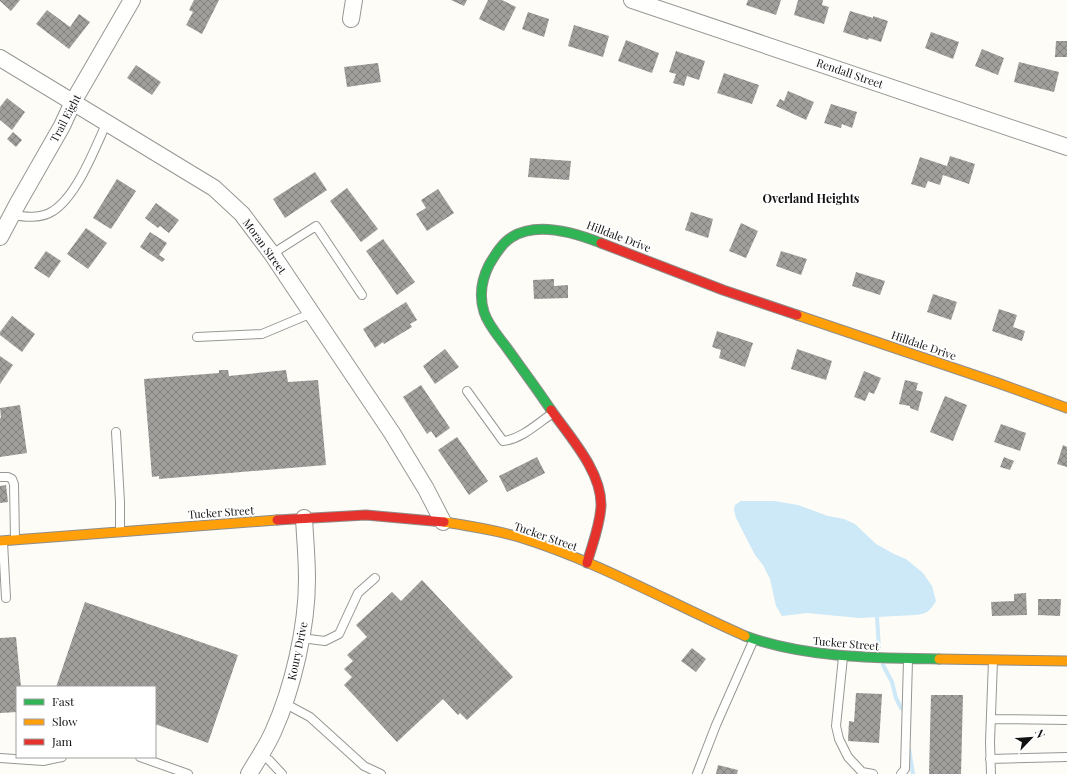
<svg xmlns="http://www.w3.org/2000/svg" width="1067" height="774" viewBox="0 0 1067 774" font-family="'Playfair Display',serif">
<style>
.water{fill:#cde8f7}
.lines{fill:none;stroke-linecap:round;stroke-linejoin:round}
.stream{stroke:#cde8f7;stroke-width:4}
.building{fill:url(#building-cross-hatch)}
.lane-casing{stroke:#979795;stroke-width:10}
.street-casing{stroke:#979795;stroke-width:18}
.fast-casing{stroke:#8e8d8b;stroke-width:11}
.slow-casing{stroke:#8e8d8b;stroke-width:11}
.jam-casing{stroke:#8e8d8b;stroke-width:11}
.lane{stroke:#fffffe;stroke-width:8}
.street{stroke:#fffffe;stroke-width:16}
.fast{stroke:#30b455;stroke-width:9}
.slow{stroke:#ff9f0a;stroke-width:9}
.jam{stroke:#e5322d;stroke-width:9}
.labels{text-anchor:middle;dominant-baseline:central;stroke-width:4;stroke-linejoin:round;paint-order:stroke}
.street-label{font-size:11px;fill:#111;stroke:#fff}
.neighbourhood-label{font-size:12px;font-weight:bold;fill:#111;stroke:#fff}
</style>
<defs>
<pattern id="building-cross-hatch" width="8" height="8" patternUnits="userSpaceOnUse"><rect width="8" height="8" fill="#a19f9c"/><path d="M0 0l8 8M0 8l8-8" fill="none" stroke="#82807e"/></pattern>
</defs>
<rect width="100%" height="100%" fill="#fdfcf7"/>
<path class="water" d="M741 501H775L798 505 828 516 844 519 855 524 876 544 894 554 906 559 923 573 932 586 936 601C930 611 927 614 915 615L859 618 807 613 782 616 776 606 770 579 763 565 755 555 736 518 734 510 735 505Z"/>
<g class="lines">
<path class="stream" d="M875 612 877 616 879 649
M883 665 892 682 896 698 901 708
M909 749 913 774"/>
</g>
<path class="building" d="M0 0H20L11 11 0 1Z
M194 0H219L202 34 186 25 193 12 189 10Z
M451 0H467L464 6Z
M488 0H502L516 7 504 31 479 19Z
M748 0H781L776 15 746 5Z
M798 0H823L822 5 829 7 824 24 794 15Z
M47 10 70 27 79 14 90 22 69 49 36 24Z
M850 11 873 18V16L888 21 881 42 869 38 868 40 843 32Z
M528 12 549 19 544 37 522 29Z
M574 25 609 36 603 57 568 46Z
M931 32 959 42 953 59 925 48Z
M626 40 659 53 652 73 618 61Z
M1056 41H1067V57H1055Z
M982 49 1004 58 998 75 975 66Z
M676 51 705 61 699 80 687 76 684 86 673 83 676 74 669 72Z
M1019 62 1059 72 1054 92 1014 82Z
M378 63 381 82 347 87 344 67Z
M136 65 161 82 152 95 127 78Z
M724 73 759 85 752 104 717 93Z
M788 91 814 102 806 120 776 106 780 99 784 101Z
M7 98 25 112 12 130 0 120V107Z
M831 104 857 112 852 128 842 124 841 128 824 123Z
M13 132 22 140 16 147 7 139Z
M950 156 975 164 969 184 943 175 940 185 928 181 925 188 911 184 920 157 947 166Z
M530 158 571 161 569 180 528 177Z
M315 172 327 190 285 218 273 199Z
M117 179 136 191 111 229 93 218Z
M347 188 378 229 361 242 330 201Z
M438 189 454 213 427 231 416 214 426 208 421 200Z
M156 203 179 220 169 233 160 226 158 228 145 218Z
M691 212 713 219 708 238 685 230Z
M741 223 758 231 746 258 729 251Z
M86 228 107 243 88 269 67 254Z
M150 232 167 243 159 255 165 259 162 262 140 247Z
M383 239 415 282 397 295 366 251Z
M46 251 61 261 49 278 34 268Z
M781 251 807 259 801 275 776 266Z
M856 272 885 281 880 295 852 286Z
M554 279V286L568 285V298L534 299 533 280Z
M933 294 957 302 951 320 927 312Z
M406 302 417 320 410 324 412 327 384 344 383 342 375 348 363 329Z
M999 309 1017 315 1013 327 1025 331 1022 341 992 331Z
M12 316 35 334 22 352 0 335V332Z
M717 331 753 343 745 367 719 358 721 350 712 347Z
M445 349 459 367 435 384 423 366Z
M797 349 832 361 826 380 791 369Z
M0 356 13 365 0 384Z
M219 370H228L229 376 286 370 288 382 318 380 326 465 159 479V476L152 477 144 379 219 373Z
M864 371 881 378 874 394 869 392 865 401 854 397Z
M905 380 918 383 916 390 923 392 918 411 910 408V406L899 404Z
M421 385 450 428 436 438 431 431 427 434 403 397Z
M945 396 967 405 953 441 930 432Z
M20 405 27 453 0 457V418H1L0 408Z
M1001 424 1026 433 1020 451 994 442Z
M457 437 488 481 469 495 438 450Z
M1063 445 1067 447V467L1057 464Z
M537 457 545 473 507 492 499 476Z
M1004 457 1014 461 1010 470 1000 467Z
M6 485 8 502 0 503V486Z
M422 580 513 677 467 720 460 713 458 715 443 699 397 742 344 685 352 677 344 669 353 661 347 655 367 637 356 625 392 592 401 601Z
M1026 593 1027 615 992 616 991 602 1014 601V594Z
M1038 599H1061L1060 616 1038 615Z
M85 602 238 655 208 743 155 724V687H56Z
M16 637 21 687H17V712L0 713V638Z
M692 648 706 659 696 672 681 661Z
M856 693 882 694 879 743 848 741 849 721 854 722Z
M931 695H963L961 774H929Z
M718 765 738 770 737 774H716Z"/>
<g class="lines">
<defs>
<path id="lane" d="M12 215C25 217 41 219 53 211 77 196 95 148 107 122
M272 254 316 226 362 295
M197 337 262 334 312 313
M467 391 503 441C522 439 538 423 553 413
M116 432 120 502V531
M0 477H8L12 479 14 484 15 539
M3 542 6 598
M301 638 325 641 339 634 358 593 375 578
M843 657 836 726 839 739 848 757 862 772 873 774
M284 703 310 717 364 766 381 774
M991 719 1067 720
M260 755 269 760 282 774
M140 757 188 774
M0 758 43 761 62 757
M990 759 1067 757
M697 774 716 725 754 639
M901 774 905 769 908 660
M991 774 990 742 993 660"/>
<path id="street" d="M632 0 1067 147
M351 19 354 0
M0 58 214 188 242 214 272 254 392 433 426 489 443 522
M0 237 18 203 62 126 73 102 132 0
M249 774C257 760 267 746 273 732 293 688 307 627 307 579 307 558 305 538 304 518"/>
<path id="fast" d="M551 410C537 389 522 369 507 348 499 337 488 325 484 312 479 296 482 279 489 265 495 255 502 243 512 237 537 221 576 233 601 243
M745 636C807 658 874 658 939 659"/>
<path id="slow" d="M797 315 998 383 1067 408
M444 522C469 526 495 530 519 537 597 561 670 603 745 636
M0 541 277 520
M939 659 1067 661"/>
<path id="jam" d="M601 243 723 290 797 315
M551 410C570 437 602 472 601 506 600 526 592 545 587 563
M277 520 366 515 444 522"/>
</defs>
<use href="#lane" class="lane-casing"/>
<use href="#street" class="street-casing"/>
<use href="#fast" class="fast-casing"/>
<use href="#slow" class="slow-casing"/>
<use href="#jam" class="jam-casing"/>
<use href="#lane" class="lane"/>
<use href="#street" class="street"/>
<use href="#fast" class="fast"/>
<use href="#slow" class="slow"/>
<use href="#jam" class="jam"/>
</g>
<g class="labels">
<g class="street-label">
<text transform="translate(850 73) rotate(19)">Rendall Street</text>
<text transform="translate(65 118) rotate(-62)">Trail Eight</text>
<text transform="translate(619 236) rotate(21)">Hilldale Drive</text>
<text transform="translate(265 246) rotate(54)">Moran Street</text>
<text transform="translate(924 345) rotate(19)">Hilldale Drive</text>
<text transform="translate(221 512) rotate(-4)">Tucker Street</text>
<text transform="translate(546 536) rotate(19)">Tucker Street</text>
<text transform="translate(846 643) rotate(5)">Tucker Street</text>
<text transform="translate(297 651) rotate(-78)">Koury Drive</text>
</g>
<g class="neighbourhood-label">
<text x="811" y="198">Overland Heights</text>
</g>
</g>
<rect x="16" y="686" width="140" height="72" fill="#ffffff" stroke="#a0a0a0"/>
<rect x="24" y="699" width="20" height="6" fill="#30b455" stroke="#a0a0a0"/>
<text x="52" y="706" font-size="12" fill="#111111">Fast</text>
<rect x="24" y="719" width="20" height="6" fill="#ff9f0a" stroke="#a0a0a0"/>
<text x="52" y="726" font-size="12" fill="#111111">Slow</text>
<rect x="24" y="739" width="20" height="6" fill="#e5322d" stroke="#a0a0a0"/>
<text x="52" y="746" font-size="12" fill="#111111">Jam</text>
<g transform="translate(1031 738) rotate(65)" stroke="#ffffff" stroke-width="3" paint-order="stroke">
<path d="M0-3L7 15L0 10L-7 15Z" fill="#111111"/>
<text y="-6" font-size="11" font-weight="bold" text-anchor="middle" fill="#111111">N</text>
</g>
</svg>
